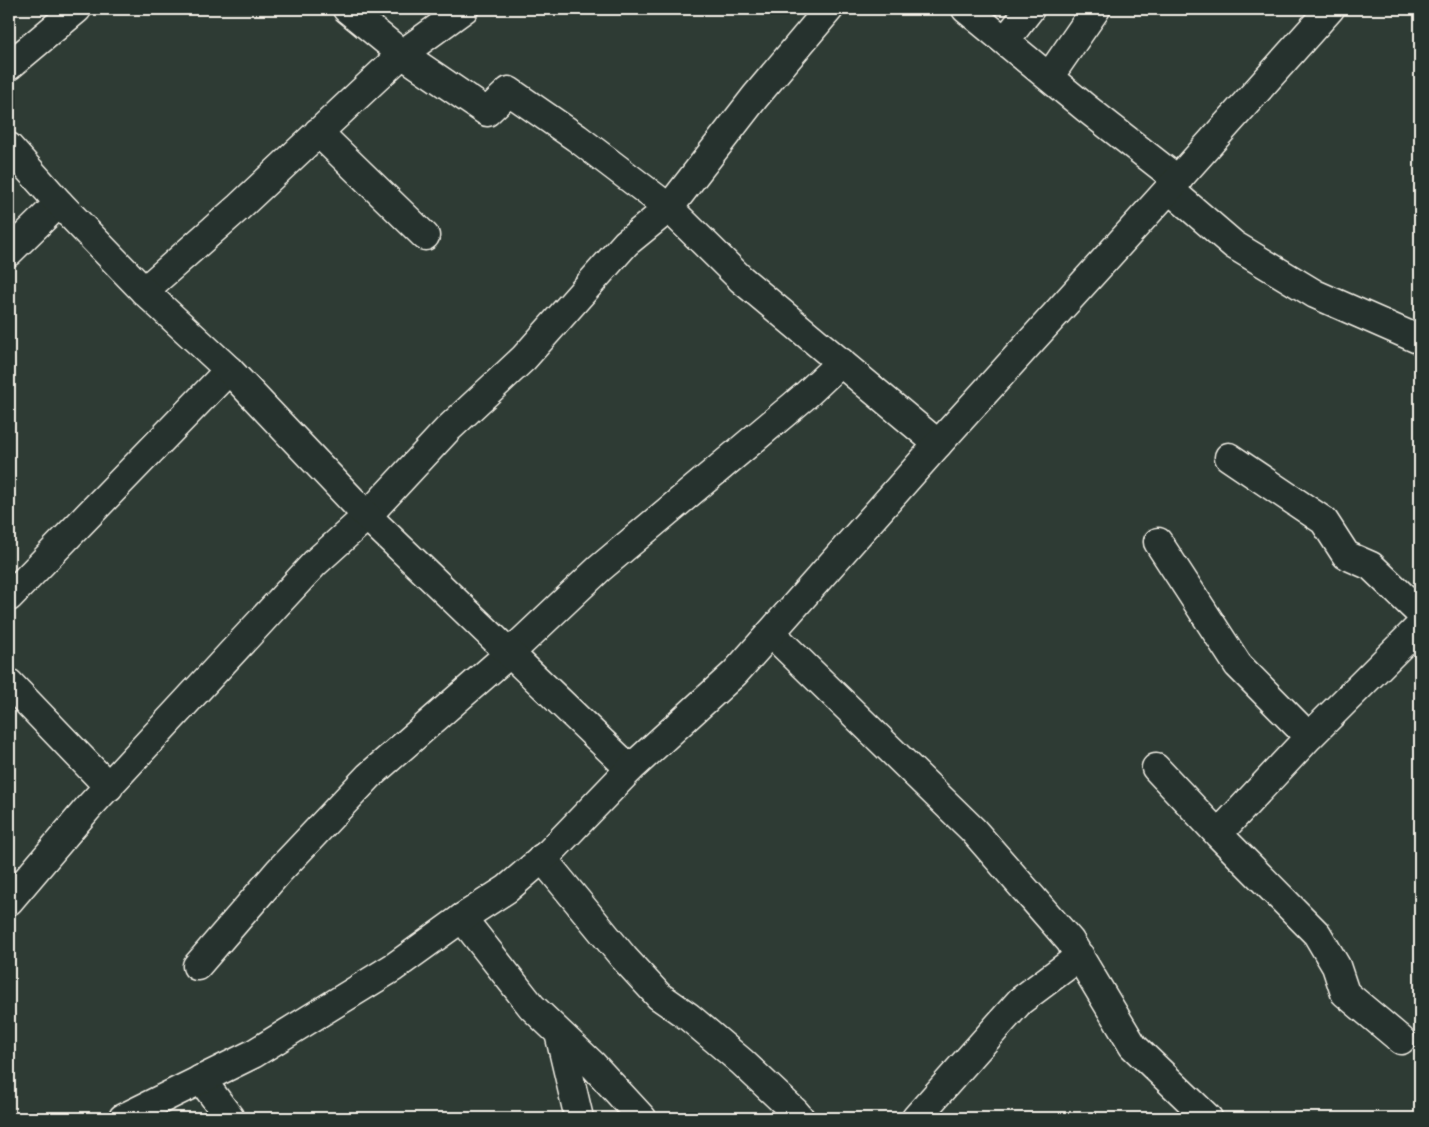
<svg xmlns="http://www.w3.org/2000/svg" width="1429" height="1127" viewBox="0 0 1429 1127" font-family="Caveat,sans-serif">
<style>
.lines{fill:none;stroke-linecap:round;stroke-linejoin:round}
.street-casing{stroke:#f4f1e8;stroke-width:31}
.secondary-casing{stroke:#f4f1e8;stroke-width:31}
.primary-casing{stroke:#f4f1e8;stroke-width:31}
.street{stroke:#26332d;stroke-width:28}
.secondary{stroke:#26332d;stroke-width:28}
.primary{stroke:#26332d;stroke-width:28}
</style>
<rect width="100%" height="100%" fill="#2e3b34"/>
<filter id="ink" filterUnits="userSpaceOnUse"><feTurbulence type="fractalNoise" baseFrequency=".02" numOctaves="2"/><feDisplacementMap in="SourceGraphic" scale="10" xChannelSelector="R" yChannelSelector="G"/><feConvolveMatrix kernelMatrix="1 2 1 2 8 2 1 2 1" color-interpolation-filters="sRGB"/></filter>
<g filter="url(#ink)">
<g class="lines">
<defs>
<path id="street" d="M347 9 402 54 487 112 509 91 577 138 669 208 741 279 938 444
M966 9 1086 108 1178 180
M1005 41 1030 9
M9 66 77 9
M1049 77 1096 9
M318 132 425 236
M9 252 59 203
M144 291 239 207 402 54 464 9
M1229 457 1324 521 1346 555 1371 566 1420 613
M1158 542 1238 665 1309 737
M9 597 229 370
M771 633 973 830 1070 941 1133 1046 1208 1118
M9 683 109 787
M1156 768 1218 834 1317 934 1336 966 1345 993 1401 1040
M1218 834 1309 737 1420 626
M542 858 624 958 659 996 689 1017 742 1062 795 1112 800 1118
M9 901 88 808 315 563 367 516 447 430 524 358 626 243 669 208 755 97 829 9
M462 918 532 1007 593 1065 642 1118
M197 966 279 871 369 776 510 653 599 569 805 396 841 362
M559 1033 579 1118
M201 1079 230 1118
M916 1118 1020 1001 1080 956"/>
<path id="secondary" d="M9 147 59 203 144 291 229 370 367 516 630 769
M1169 189 1234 245 1315 294 1420 340"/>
<path id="primary" d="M123 1118 253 1054 394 967 462 918 507 889 550 852 630 769 735 673 938 444 1169 189 1330 9"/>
</defs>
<use href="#street" class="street-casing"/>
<use href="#secondary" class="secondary-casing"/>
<use href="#primary" class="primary-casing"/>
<use href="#street" class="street"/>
<use href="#secondary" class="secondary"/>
<use href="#primary" class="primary"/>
</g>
</g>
<rect width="1429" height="1127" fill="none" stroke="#26332d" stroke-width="30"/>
<rect x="15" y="15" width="1399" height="1097" fill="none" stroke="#f4f1e8" stroke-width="2" filter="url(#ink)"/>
</svg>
